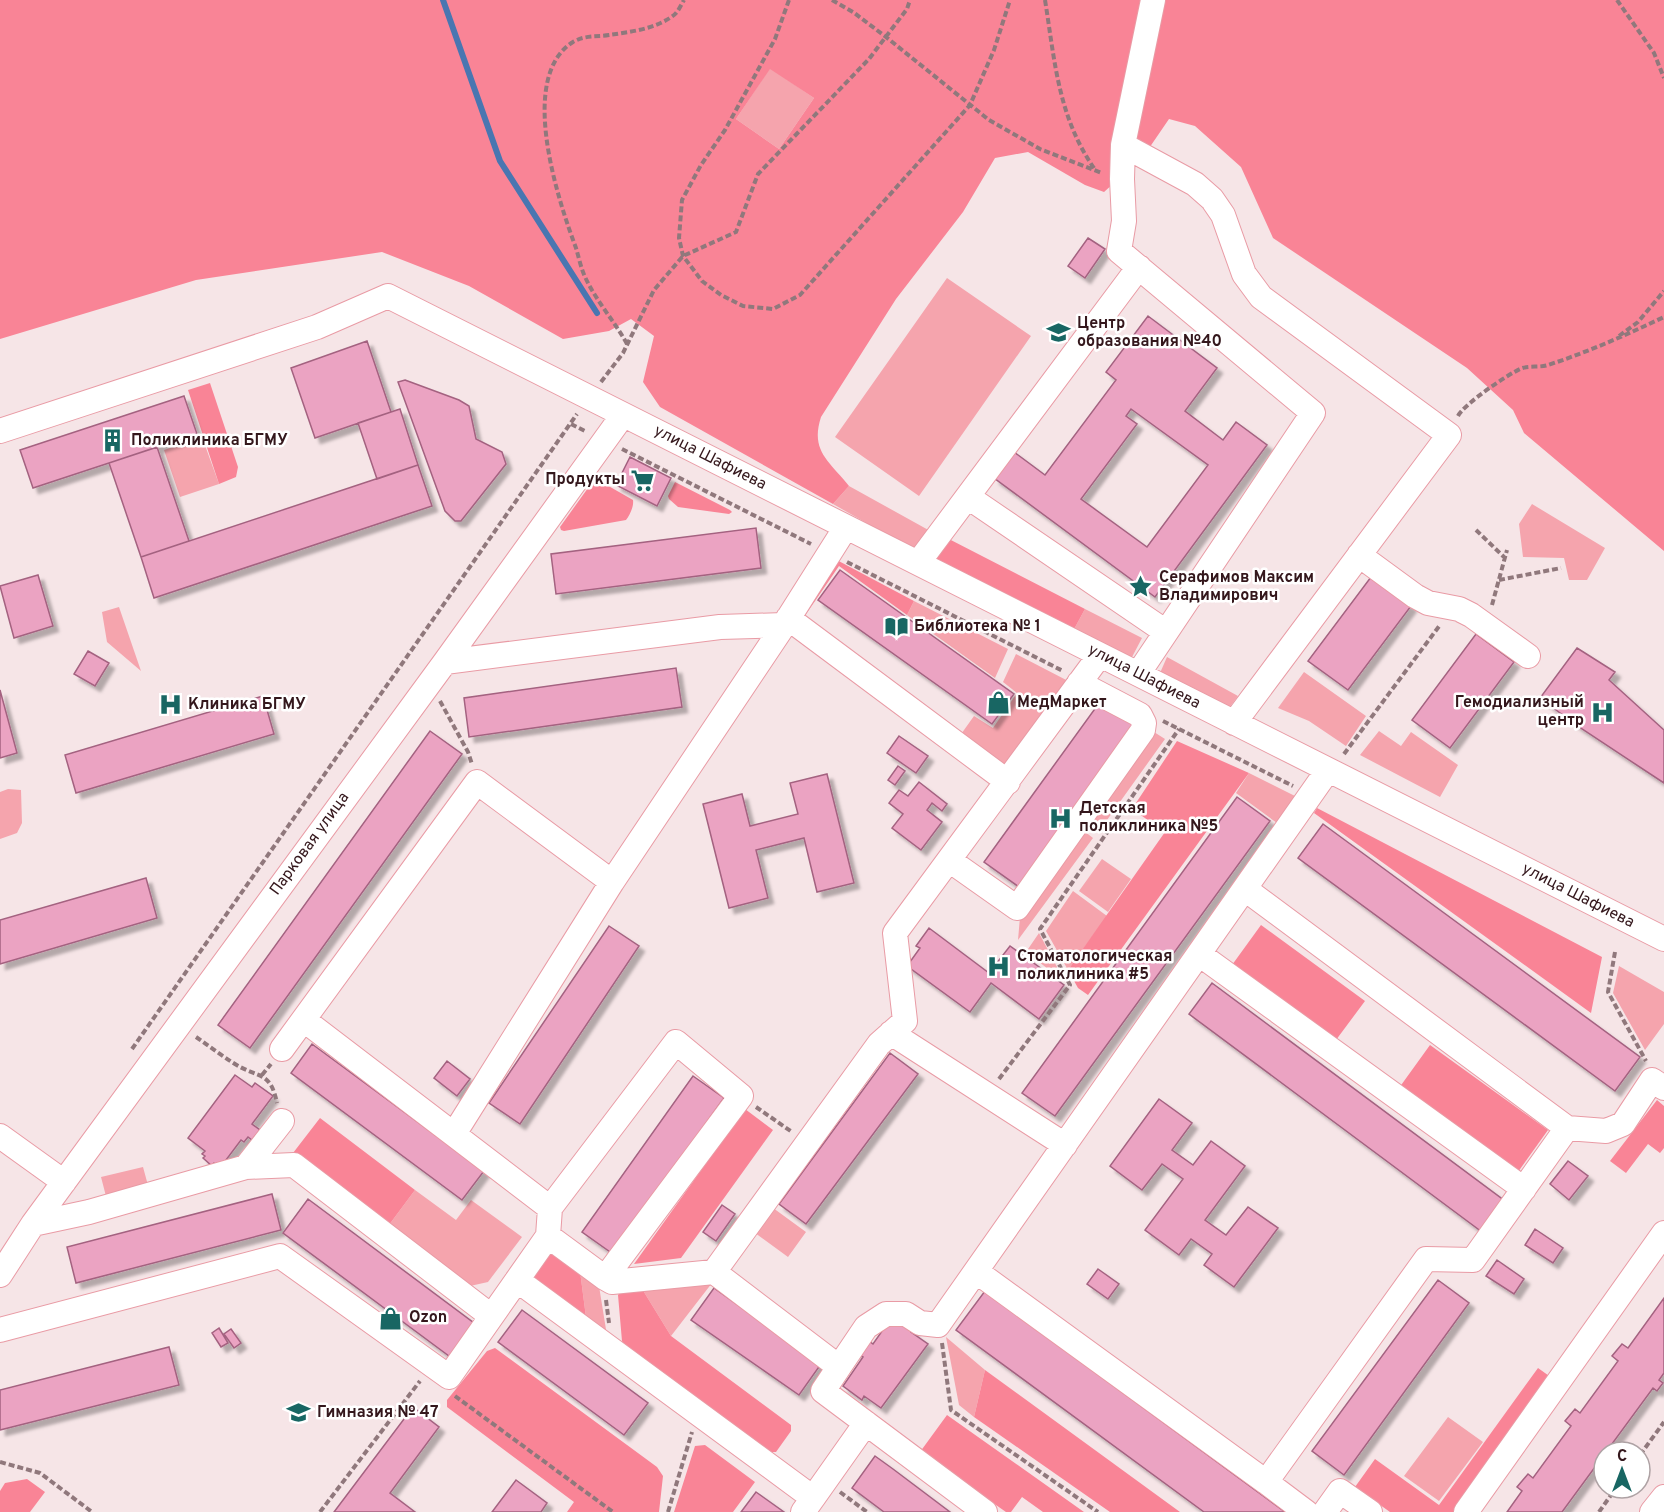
<svg xmlns="http://www.w3.org/2000/svg" width="1664" height="1512" viewBox="0 0 1664 1512" font-family="Overpass,sans-serif">
<style>
.green{fill:#f5a4ad}
.forest{fill:#f98496;fill-rule:evenodd}
.lines{fill:none;stroke-linecap:round;stroke-linejoin:round}
.stream{stroke:#4976b1;stroke-width:6}
.building{fill:#eba3c2;stroke:#a46280;stroke-width:1.5;fill-rule:evenodd;filter:url(#shadow)}
.minor-casing{stroke:#e99ba5;stroke-width:26}
.path{stroke:#90787c;stroke-width:4;stroke-dasharray:6 3;stroke-linecap:butt}
.minor{stroke:#fff;stroke-width:24}
.labels{text-anchor:middle;dominant-baseline:central;stroke-width:5;stroke-linejoin:round;paint-order:stroke}
.poi-label{font-size:16px;font-weight:bold;fill:#34171c;stroke:#fff;text-anchor:start}
.street-label{font-size:16px;fill:#34171c;stroke:#fff}
</style>
<defs>
<filter id="shadow"><feDropShadow dx="5.5" dy="5.5" stdDeviation="1.5" flood-color="#0004"/></filter>
</defs>
<rect width="100%" height="100%" fill="#f6e5e7"/>
<path class="green" d="M770 68 814 98 779 149 736 119Z
M947 278 1031 336 919 496 835 437Z
M202 437 219 484 180 497 164 450Z
M849 486 932 532 914 550 833 504Z
M1532 504 1605 548 1587 580H1569L1564 558 1523 557 1519 524Z
M914 601 1008 649 995 678 907 615Z
M119 607 141 671 107 642 102 612Z
M1085 609 1142 638 1131 659 1072 633Z
M1016 654 1072 683 1008 773 959 737 974 716 993 728 1017 693 1003 682Z
M1167 657 1238 696 1229 708 1160 673Z
M1304 672 1366 716 1346 746 1309 721 1278 708Z
M1379 731 1401 746 1411 732 1458 765 1440 797 1360 755Z
M1154 732 1165 739 1102 827 1092 820Z
M1249 773 1295 796 1277 823 1236 793Z
M8 789 21 790 22 823 17 833 0 839V792Z
M1084 831 1093 838 1018 940 1020 917Z
M1102 859 1131 879 1108 912 1079 891Z
M1073 891 1107 916 1068 970 1046 931Z
M1039 933 1065 982 1026 952Z
M1619 966 1664 992V1024L1645 1050 1613 993Z
M143 1167 149 1189 107 1200 101 1177Z
M415 1190 456 1220 471 1200 522 1237 488 1282 470 1286 389 1225Z
M769 1205 806 1232 788 1257 751 1230Z
M580 1271 599 1286 608 1342 587 1325Z
M712 1283 671 1336 644 1292 638 1289Z
M946 1337 985 1370 974 1417 959 1405Z
M1448 1417 1483 1442 1439 1501 1404 1476Z"/>
<path class="forest" d="M0 0H1664V551L1524 433 1513 410 1467 368 1273 238 1241 167 1195 126 1169 119 1143 157 1104 192 1085 185 1028 152 995 158 963 212 896 299 821 417C810 451 829 461 849 486L833 504 660 407 643 382 654 336 631 319 609 331 563 339 469 286 382 252 196 280 0 339ZM770 69 814 98 779 149 736 119Z
M210 383 238 467 236 477 219 484 188 390Z
M598 480 633 500C634 506 630 515 626 520L564 531 561 530 560 527 593 481Z
M675 482 730 510 732 512 729 514 678 507 669 499 668 496Z
M945 537 1085 609 1072 633 930 560Z
M833 558 914 601 907 615 839 566 802 620Z
M1177 741 1249 773 1088 995 1078 988 1068 970 1165 832 1132 809Z
M1317 808 1602 957 1591 1013 1314 813Z
M1261 925 1365 1001 1336 1040 1232 965Z
M1430 1045 1548 1130 1518 1172 1399 1088Z
M1657 1100 1664 1106V1148L1660 1153 1648 1144 1626 1173 1610 1161Z
M745 1109 773 1130 681 1258 634 1264Z
M320 1118 415 1190 389 1225 293 1153Z
M548 1248 580 1271 587 1325 527 1280Z
M638 1289 644 1292 671 1336 791 1425V1431L776 1452H769L625 1349 622 1341 618 1295 622 1290Z
M495 1348 657 1467 663 1476 659 1512H567L574 1502 447 1407V1400L487 1351Z
M1538 1368 1552 1378 1455 1512H1390L1355 1487 1375 1459 1439 1505Z
M985 1370 1180 1512H1110L974 1417Z
M947 1415 1084 1512H1043L1022 1497 1011 1512H1006L920 1452Z
M705 1445 755 1482 733 1512H674L695 1446Z
M27 1479 45 1492 30 1512H0V1491L5 1483Z"/>
<g class="lines">
<path class="stream" d="M443 0 500 161 597 313"/>
</g>
<path class="building" d="M1088 238 1105 249 1085 278 1068 266Z
M1148 316 1217 368 1185 411 1223 440 1236 422 1267 445 1155 597 994 478 1014 452 1045 475 1116 380 1106 372ZM1131 409 1208 465 1147 547 1081 499 1137 424 1126 416Z
M367 341 391 412 315 438 291 368Z
M405 380 459 400 469 406 476 439 502 452 506 464 461 521H455L445 511 398 382Z
M184 396 197 434 33 488 20 450Z
M400 409 418 465 377 479 358 423Z
M157 447 189 541 141 557 109 463Z
M630 457 671 478 657 506 616 485Z
M418 465 432 506 154 598 141 557Z
M756 528 761 568 556 594 551 554Z
M840 570 1014 694 992 724 818 600Z
M38 575 53 626 14 638 0 586Z
M1371 577 1411 606 1348 690 1308 661Z
M1476 634 1514 662 1450 748 1412 720Z
M1577 648 1615 672 1609 680 1664 730V783L1579 727 1540 698Z
M88 651 109 663 95 686 74 674Z
M676 668 682 707 469 737 464 698Z
M0 690 17 753 0 758Z
M263 696 274 734 76 793 65 755Z
M1102 699 1137 724 1019 887 984 862Z
M430 731 462 754 250 1048 218 1025Z
M899 736 928 756 916 773 887 753Z
M898 766 905 771 895 785 888 780Z
M827 774 854 883 817 892 804 838 756 850 768 898 729 908 703 804 742 794 750 826 798 814 790 783Z
M919 782 947 804 942 811 932 803 927 810 942 822 921 850 892 828 903 814 889 803 899 790 908 796Z
M1237 797 1270 821 1055 1116 1022 1093Z
M1323 824 1640 1057 1615 1091 1298 858Z
M146 878 157 918 0 964V920Z
M609 926 639 946 520 1124 489 1103Z
M929 928 989 973 1010 946 1064 985 1039 1019 991 983 970 1012 907 966 920 948 916 946Z
M1212 983 1505 1201 1482 1232 1189 1014Z
M312 1044 484 1171 462 1200 291 1073Z
M890 1053 918 1074 806 1224 779 1204Z
M447 1061 470 1079 457 1096 434 1078Z
M235 1075 252 1087 255 1083 273 1096 252 1124 260 1130 252 1140 248 1137 244 1142 241 1140 220 1168 214 1163 212 1166 203 1158 205 1156 202 1154 205 1151 188 1138Z
M693 1076 724 1098 613 1254 582 1232Z
M1159 1099 1192 1123 1172 1150 1193 1165 1211 1141 1245 1166 1205 1220 1226 1235 1248 1207 1278 1228 1234 1287 1204 1265 1212 1254 1191 1239 1179 1255 1145 1230 1183 1179 1162 1164 1142 1190 1110 1166Z
M1568 1161 1588 1176 1569 1200 1550 1184Z
M272 1194 281 1230 76 1283 67 1247Z
M308 1199 478 1326 453 1359 283 1233Z
M722 1205 735 1214 716 1241 703 1232Z
M1535 1229 1563 1248 1553 1263 1525 1245Z
M1497 1260 1524 1279 1514 1294 1486 1276Z
M1098 1269 1119 1284 1108 1299 1087 1284Z
M1438 1280 1469 1303 1344 1475 1312 1451Z
M714 1288 821 1364 799 1395 691 1320Z
M985 1291 1285 1512H1204L956 1330Z
M1664 1298V1373L1659 1380 1663 1383 1657 1391 1653 1388 1562 1512H1507L1522 1491 1517 1487 1528 1474 1533 1478 1571 1426 1565 1421 1575 1409 1580 1413 1618 1361 1612 1356 1622 1344 1628 1348Z
M522 1310 648 1403 624 1435 498 1342Z
M894 1314 914 1328 911 1332 928 1344 881 1408 864 1396 862 1400 843 1386 863 1357 852 1350 862 1336 873 1344Z
M219 1328 228 1343 221 1347 212 1333Z
M231 1329 241 1343 234 1348 224 1334Z
M169 1347 179 1385 0 1430V1390Z
M413 1407 439 1427 390 1493 415 1512H334Z
M875 1456 893 1469 950 1512H884L852 1488Z
M516 1480 547 1503 541 1512H492Z
M756 1492 784 1512H741Z"/>
<g class="lines">
<defs>
<path id="minor" d="M1123 145 1195 184 1212 199 1223 215 1244 274 1261 297 1449 435 1234 723
M0 431 317 327 388 296 1664 939
M968 497 1166 632
M1359 555 1415 596 1428 603 1459 609 1471 615 1528 656
M918 563 1139 267
M788 618 1008 782
M445 662 720 627 784 625
M1138 674 1313 413 1119 251 1124 221 1122 179 1123 145 1153 0
M949 860 1017 908 1143 730 1144 723 1140 715 1079 683
M1245 889 1567 1128 1606 1131 1623 1124 1652 1080 1664 1088
M1199 954 1524 1189
M304 1020 550 1208 548 1236 605 1278 612 1282 714 1272 839 1367 866 1327 886 1314H906L920 1323 938 1325 1328 770
M891 1033 1065 1145
M282 1049 477 782 612 882
M454 1134 612 882 784 625 846 527
M0 1136 64 1182
M246 1167 294 1165 491 1316
M550 1208 676 1042 741 1096 605 1278
M33 1224 89 1212 246 1167 282 1121
M714 1272 879 1044 905 1021 895 933 1100 655
M977 1272 1266 1482 1426 1259 1473 1260 1567 1128
M0 1275 33 1224 445 662 623 415
M517 1280 813 1498 803 1512
M0 1330 280 1256 449 1377 548 1236
M839 1367 823 1391 985 1512
M1266 1482 1306 1512
M813 1498 866 1423
M1325 1512 1340 1491 1370 1512
M1466 1512 1664 1233
M1652 1512 1664 1497"/>
</defs>
<use href="#minor" class="minor-casing"/>
<path class="path" d="M789 0 775 39 725 130 701 165 682 200 679 238 683 256 702 281 721 295 743 306 773 309 800 295 970 105 994 50 1010 0
M832 0 853 12 886 37 989 120 1040 149 1102 173
M1045 0C1055 62 1058 118 1096 171
M1617 0 1654 53 1664 78
M1619 336 1638 322 1664 291
M627 344C615 322 597 302 586 279 581 269 579 258 576 248 558 200 517 77 573 42 585 35 596 37 609 35 630 32 656 29 674 15 678 12 681 5 684 0
M601 382 623 353 654 290 683 256 736 232 758 174 869 59 907 9 910 0
M1458 416C1464 404 1507 375 1520 369 1528 365 1539 368 1548 365 1588 352 1626 335 1664 317
M571 424 585 431
M622 449 811 544
M1476 530 1505 558
M847 562 1063 671
M1499 580 1561 568
M1492 605 1507 550
M440 701 468 752 472 764
M1163 721 1293 786
M1344 754 1440 625
M1615 952 1608 992 1646 1061
M196 1037C209 1046 222 1056 235 1064 259 1079 270 1070 277 1103
M132 1049 577 414
M262 1075 271 1064
M999 1079 1070 985 1040 929 1179 729
M756 1107 792 1132
M606 1300 609 1323
M942 1343 951 1410 1098 1512
M455 1396 613 1512
M1640 1455 1664 1422
M0 1462 40 1473 92 1512
M840 1492 867 1512
M320 1512 420 1381
M668 1512 692 1432
M1599 1512 1616 1488"/>
<use href="#minor" class="minor"/>
</g>
<defs>
<symbol id="school-bare" viewBox="-9 -9 18 18"><path d="M0-5L7-2L0 1L-7-2ZM-4 1L0 2.5L4 1V4Q0 6-4 4Z" fill="#186663" stroke="#fff" stroke-width="2.5" paint-order="stroke"/></symbol>
<symbol id="building-bare" viewBox="-9 -9 18 18"><path d="M-4-6H4V6H1V3H-1V6H-4ZM-2.5-4.3h1.7v1.8h-1.7ZM.8-4.3h1.7v1.8H.8ZM-2.5-1h1.7V.8h-1.7ZM.8-1h1.7V.8H.8Z" fill="#186663" stroke="#fff" stroke-width="2.5" paint-order="stroke"/></symbol>
<symbol id="supermarket-bare" viewBox="-9 -9 18 18"><path d="M-6-5.5h2.5l.6 2H6L4.5 2H-2.5L-4.4-4H-6ZM-1.5 3.2a1.3 1.3 0 1 0 .1 0ZM3 3.2a1.3 1.3 0 1 0 .1 0Z" fill="#186663" stroke="#fff" stroke-width="2.5" paint-order="stroke"/></symbol>
<symbol id="sight-bare" viewBox="-9 -9 18 18"><path d="M0-6L1.8-2.2L6-1.7L2.9 1.2L3.7 5.4L0 3.3L-3.7 5.4L-2.9 1.2L-6-1.7L-1.8-2.2Z" fill="#186663" stroke="#fff" stroke-width="2.5" paint-order="stroke"/></symbol>
<symbol id="library-bare" viewBox="-9 -9 18 18"><path d="M-6-4Q-3-5.5-.7-3.5V5Q-3 3-6 4ZM6-4Q3-5.5 .7-3.5V5Q3 3 6 4Z" fill="#186663" stroke="#fff" stroke-width="2.5" paint-order="stroke"/></symbol>
<symbol id="shop-bare" viewBox="-9 -9 18 18"><path d="M-5-2.5h2.3a2.7 3.5 0 0 1 5.4 0H5L5.5 6h-11ZM-1.5-2.5h3a1.5 2.3 0 0 0-3 0Z" fill="#186663" stroke="#fff" stroke-width="2.5" paint-order="stroke"/></symbol>
<symbol id="hospital-bare" viewBox="-9 -9 18 18"><path d="M-5-5h3v3.5h4V-5h3V5h-3V1.5h-4V5h-3Z" fill="#186663" stroke="#fff" stroke-width="2.5" paint-order="stroke"/></symbol>
</defs>
<g fill-rule="evenodd">
<use href="#school-bare" x="1042" y="316" width="33" height="33"/>
<use href="#building-bare" x="96" y="424" width="33" height="33"/>
<use href="#supermarket-bare" x="626" y="464" width="33" height="33"/>
<use href="#sight-bare" x="1124" y="570" width="33" height="33"/>
<use href="#library-bare" x="880" y="610" width="33" height="33"/>
<use href="#shop-bare" x="982" y="686" width="33" height="33"/>
<use href="#hospital-bare" x="154" y="688" width="33" height="33"/>
<use href="#hospital-bare" x="1586" y="696" width="33" height="33"/>
<use href="#hospital-bare" x="1044" y="802" width="33" height="33"/>
<use href="#hospital-bare" x="982" y="950" width="33" height="33"/>
<use href="#shop-bare" x="374" y="1302" width="33" height="33"/>
<use href="#school-bare" x="282" y="1396" width="33" height="33"/>
</g>
<g class="labels">
<g class="poi-label">
<text x="1077" y="324">Центр<tspan x="1077" dy="18">образования №40</tspan></text>
<text x="131" y="441">Поликлиника БГМУ</text>
<text x="625" y="480" text-anchor="end">Продукты</text>
<text x="1159" y="578">Серафимов Максим<tspan x="1159" dy="18">Владимирович</tspan></text>
<text x="914" y="627">Библиотека № 1</text>
<text x="1017" y="703">МедМаркет</text>
<text x="1584" y="703" text-anchor="end">Гемодиализный<tspan x="1584" dy="18">центр</tspan></text>
<text x="188" y="705">Клиника БГМУ</text>
<text x="1079" y="809">Детская<tspan x="1079" dy="18">поликлиника №5</tspan></text>
<text x="1017" y="957">Стоматологическая<tspan x="1017" dy="18">поликлиника #5</tspan></text>
<text x="409" y="1318">Ozon</text>
<text x="317" y="1413">Гимназия № 47</text>
</g>
<g class="street-label">
<text transform="translate(710 458) rotate(27)">улица Шафиева</text>
<text transform="translate(1144 677) rotate(27)">улица Шафиева</text>
<text transform="translate(310 844) rotate(-54)">Парковая улица</text>
<text transform="translate(1578 896) rotate(27)">улица Шафиева</text>
</g>
</g>
<g transform="translate(1622 1470)"><circle r="28" fill="#ffffff" stroke="#aea2a4" stroke-width="1.5"/>
<path d="M0-4.5L10 22L0 15L-10 22Z" fill="#186663"/>
<text y="-9" font-size="16" font-weight="bold" text-anchor="middle" fill="#34171c">С</text>
</g>
</svg>
